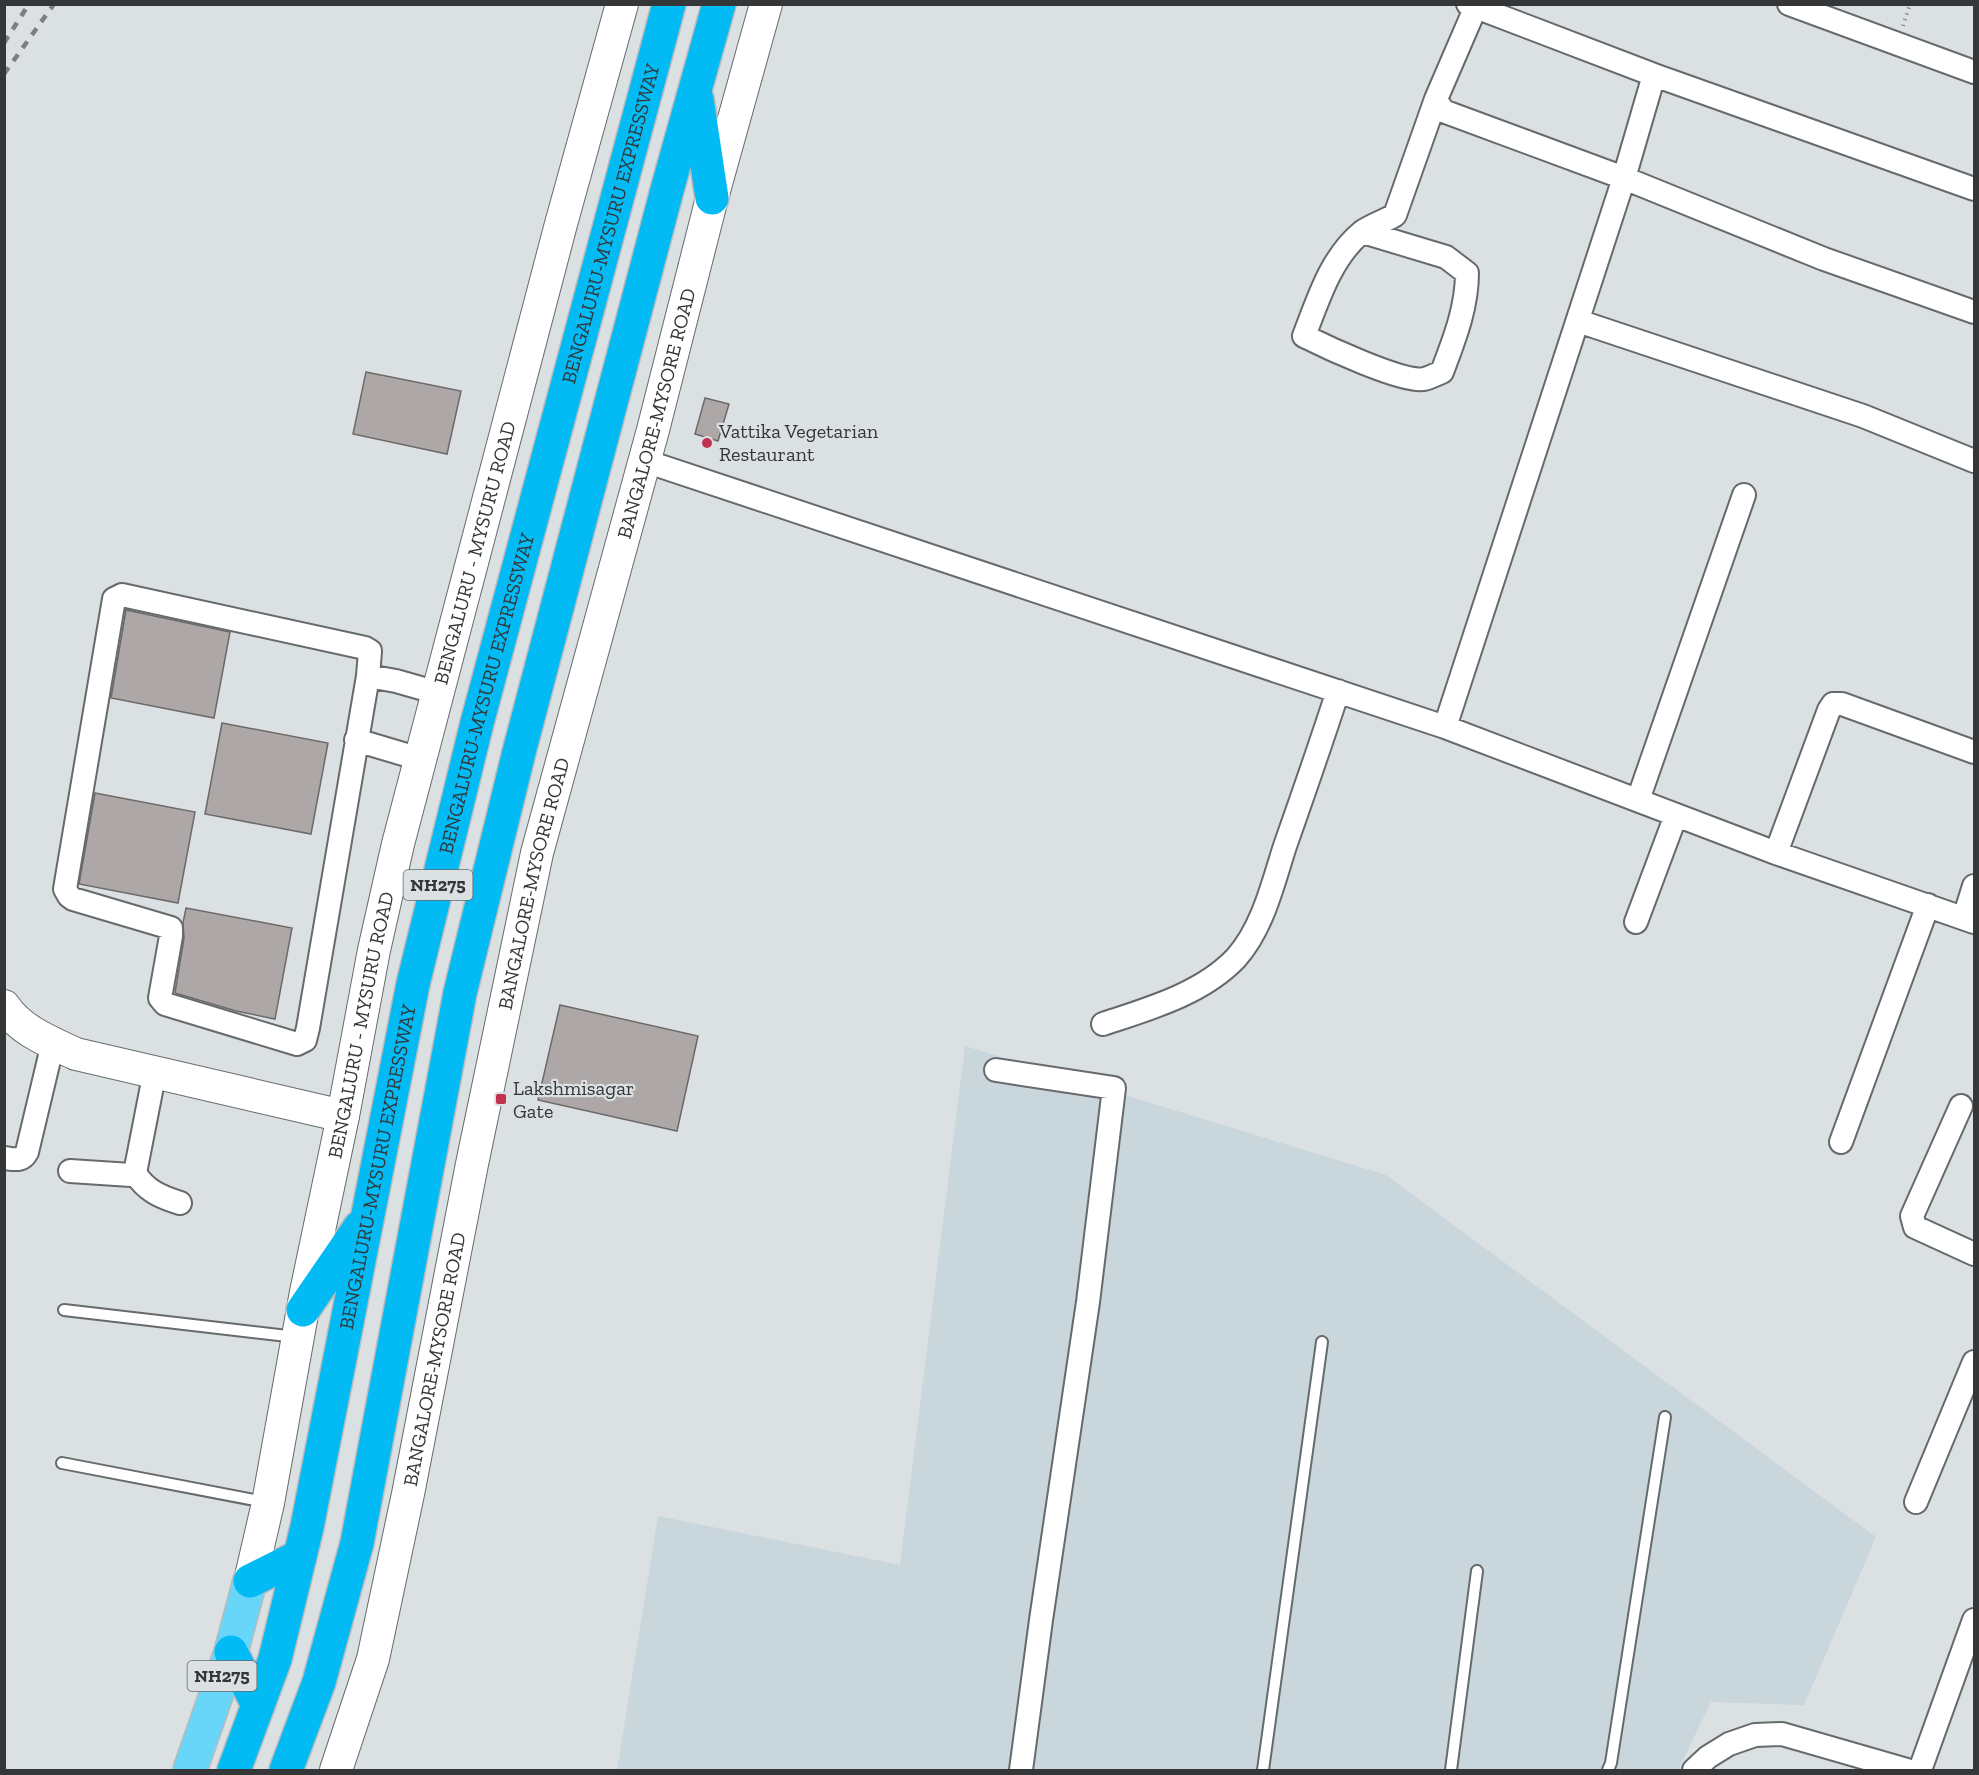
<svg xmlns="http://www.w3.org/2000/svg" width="1979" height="1775" viewBox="0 0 1979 1775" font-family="'Zilla Slab',serif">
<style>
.built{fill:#c9d6dc}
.building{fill:#ada7a7;stroke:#6e6969;stroke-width:1.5}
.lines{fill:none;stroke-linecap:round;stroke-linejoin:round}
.lane-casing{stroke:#666a6c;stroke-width:14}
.street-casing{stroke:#666a6c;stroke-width:26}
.secondary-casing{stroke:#666a6c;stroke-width:34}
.primary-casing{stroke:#babbbb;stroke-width:36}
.highway-casing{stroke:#babbbb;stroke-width:36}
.path{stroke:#929698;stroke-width:4;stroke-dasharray:1.5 4.5;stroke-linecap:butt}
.lane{stroke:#fff;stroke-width:10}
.street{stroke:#fff;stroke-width:22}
.secondary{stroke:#fff;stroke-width:32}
.primary{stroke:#67d6f9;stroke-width:33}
.highway{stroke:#02bbf5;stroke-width:33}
.rail{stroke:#7c7f81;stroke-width:4.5;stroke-dasharray:8 8;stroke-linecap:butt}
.poi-dot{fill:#c2324c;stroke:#dbe0e3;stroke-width:2}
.labels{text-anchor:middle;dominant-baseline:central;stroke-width:4.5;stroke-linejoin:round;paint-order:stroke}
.shield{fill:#dbe0e3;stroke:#66696b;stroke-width:1.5}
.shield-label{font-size:18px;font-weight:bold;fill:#343637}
.street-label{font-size:20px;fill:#343637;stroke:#dbe0e3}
.poi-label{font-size:20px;fill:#343637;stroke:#dbe0e3;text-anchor:start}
</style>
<rect width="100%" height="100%" fill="#dbe0e3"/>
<path class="built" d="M965 1046 1386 1175 1876 1537 1804 1705 1711 1702 1678 1770H617L658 1516 900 1565Z"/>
<path class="building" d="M366 372 461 391 447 454 353 434Z
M705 398 729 404 718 441 695 434Z
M126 610 230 632 214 718 111 698Z
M222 723 328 743 311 834 205 814Z
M95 793 195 812 178 903 79 884Z
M186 908 292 928 275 1019 236 1011 175 993 184 938 183 923Z
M560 1005 698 1036 677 1131 538 1100Z"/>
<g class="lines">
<defs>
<path id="lane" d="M64 1310 296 1337
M62 1463 265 1502
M1263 1770 1322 1342
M1451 1770 1477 1571
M1608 1770 1611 1763 1665 1417"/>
<path id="street" d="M1468 4 1654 75 1974 189
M1477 4 1436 99 1443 111 1624 178 1824 259 1974 312
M1789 4 1974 72
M1363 232 1446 257 1467 273C1467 308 1454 340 1442 372 1436 374 1430 378 1424 379 1403 383 1326 347 1304 336 1318 300 1331 257 1362 232 1372 225 1385 221 1395 215L1436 99
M1578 321 1863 416 1974 461
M645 461 1445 727 1776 853 1974 922
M122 595 365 648 370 651 368 676 308 1028 305 1040 297 1044 165 1004 160 998 171 936V928L73 899 69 896 65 889 114 599Z
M368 676 396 681 438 693
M1445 727 1624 178 1654 75
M356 740 420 759
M1638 800 1744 495
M1776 853 1829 710 1833 704H1842L1974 752
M1964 918 1974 886
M1636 922 1676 815
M1103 1024C1148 1009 1202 994 1236 958 1263 928 1273 883 1285 846 1303 795 1321 743 1338 691
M996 1070 1114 1088 1088 1302 1041 1620 1021 1770
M1961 1106 1912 1216 1915 1227 1974 1254
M1841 1142 1928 905
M4 1158C14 1159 22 1162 27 1152L53 1043
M70 1171 131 1175 135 1173 155 1071
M135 1173C146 1191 161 1197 180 1203
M1916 1502 1974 1362
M1694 1770 1708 1757 1729 1744 1755 1735 1782 1734 1907 1770
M1920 1770 1974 1620"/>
<g id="secondary">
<path d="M4 1006C21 1031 50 1042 76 1054L343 1116"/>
<path id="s1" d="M250 1581 268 1503 306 1292 343 1116 374 950 398 844 561 224 622 4"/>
<path id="s2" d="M336 1770 373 1659 408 1494 472 1164 537 853 653 430 712 198 766 4"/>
</g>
<path id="primary" d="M190 1770 231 1652 250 1581"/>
<g id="highway">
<path d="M697 99 712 198"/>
<path d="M303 1310 360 1227"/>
<path d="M250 1581 300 1556"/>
<path d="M231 1652 258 1705"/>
<path id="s3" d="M234 1770 275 1659 307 1527 413 984 477 723 669 4"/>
<path d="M286 1770 319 1682 357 1543 460 993 519 752 667 190 719 4"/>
</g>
</defs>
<use href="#lane" class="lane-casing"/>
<use href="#street" class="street-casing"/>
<use href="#secondary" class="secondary-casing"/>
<use href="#primary" class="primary-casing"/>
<use href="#highway" class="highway-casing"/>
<path class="path" d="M1903 26 1910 4"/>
<use href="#lane" class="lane"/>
<use href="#street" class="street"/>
<use href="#secondary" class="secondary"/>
<use href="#primary" class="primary"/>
<use href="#highway" class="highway"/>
<path class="rail" d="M4 43 29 4
M4 74 54 4"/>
</g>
<g class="poi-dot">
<circle cx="707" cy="443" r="6"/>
<rect x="495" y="1093" width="12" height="12" rx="3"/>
</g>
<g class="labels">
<g class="shield">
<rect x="403.5" y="870" width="69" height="30" rx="4.5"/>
<rect x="187.5" y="1661" width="69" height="30" rx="4.5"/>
</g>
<g class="shield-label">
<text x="438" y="885">NH275</text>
<text x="222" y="1676">NH275</text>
</g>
<g class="street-label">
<text stroke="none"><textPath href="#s3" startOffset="1593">BENGALURU-MYSURU EXPRESSWAY</textPath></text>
<text stroke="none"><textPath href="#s2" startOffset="1395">BANGALORE-MYSORE ROAD</textPath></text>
<text stroke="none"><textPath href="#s1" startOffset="1053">BENGALURU - MYSURU ROAD</textPath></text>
<text stroke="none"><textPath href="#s3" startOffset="1107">BENGALURU-MYSURU EXPRESSWAY</textPath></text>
<text stroke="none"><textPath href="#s2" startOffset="909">BANGALORE-MYSORE ROAD</textPath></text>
<text stroke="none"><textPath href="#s1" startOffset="567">BENGALURU - MYSURU ROAD</textPath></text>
<text stroke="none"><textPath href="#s3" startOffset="621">BENGALURU-MYSURU EXPRESSWAY</textPath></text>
<text stroke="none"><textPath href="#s2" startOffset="423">BANGALORE-MYSORE ROAD</textPath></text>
</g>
<g class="poi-label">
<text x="719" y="431">Vattika Vegetarian<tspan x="719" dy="23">Restaurant</tspan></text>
<text x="513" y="1088">Lakshmisagar<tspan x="513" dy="23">Gate</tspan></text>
</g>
</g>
<rect width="1979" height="1775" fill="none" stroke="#343637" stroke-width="12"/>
</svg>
